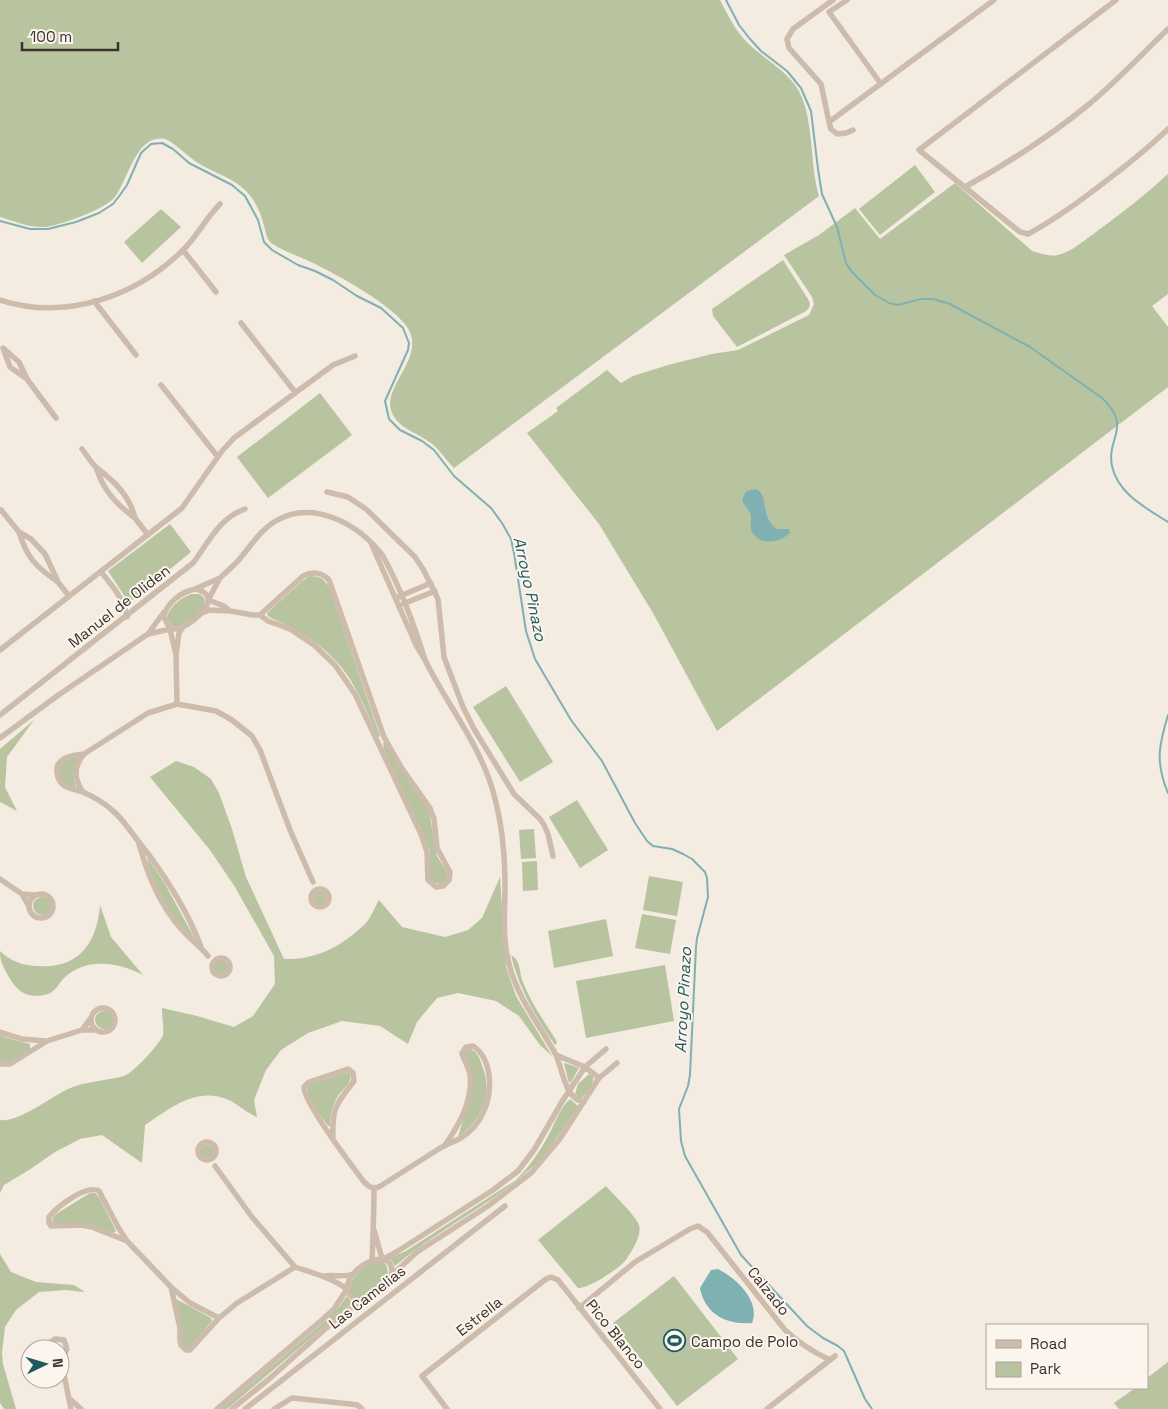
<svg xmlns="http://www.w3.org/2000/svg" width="1168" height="1409" viewBox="0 0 1168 1409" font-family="'Space Grotesk',sans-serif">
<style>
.green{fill:#b8c4a0}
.water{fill:#7fb0b2}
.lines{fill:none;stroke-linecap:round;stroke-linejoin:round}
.stream{stroke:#7fb0b2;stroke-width:2}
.minor{stroke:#cdbbac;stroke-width:5.5}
.labels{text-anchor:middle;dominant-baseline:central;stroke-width:4;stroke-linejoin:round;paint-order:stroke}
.street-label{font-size:15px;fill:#3b302b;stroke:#fbf5ee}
.poi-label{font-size:15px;fill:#3b302b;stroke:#fbf5ee;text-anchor:start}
.water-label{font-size:16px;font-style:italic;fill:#1f5a5e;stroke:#fbf5ee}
</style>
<rect width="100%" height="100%" fill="#f4ebe1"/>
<path class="green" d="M0 0H720C727 13 734 28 744 39 759 56 782 67 795 85 815 112 809 164 819 196L454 468C446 460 440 450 431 443 418 433 399 429 392 413 381 387 424 360 409 330 396 306 334 273 309 261 296 255 283 251 271 243 266 238 266 232 264 226 261 213 256 202 247 192 234 178 214 173 198 163 190 158 171 140 165 139 135 134 129 180 114 198 105 209 59 226 44 227 30 228 14 221 0 217Z
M915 165 935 192 880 235 859 209Z
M1168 174V294L1152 306 1168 327V387L717 731 653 613 599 524 527 433 558 411 556 408 607 370 621 383 633 376 668 365 712 354 738 350 809 315 814 304 812 297 784 255 819 235 855 208 880 239 955 183 1032 251C1040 253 1050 257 1058 255 1071 252 1082 242 1092 235 1118 216 1144 196 1168 174Z
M161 209 181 227 142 263 124 242Z
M783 260 808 299C811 304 810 307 806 311L737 347 713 316 712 309Z
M320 393 352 435 268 498 237 457Z
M170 524 191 552 129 603 108 571Z
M310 576C320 576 324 579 329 587L380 736 378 737C368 714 357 687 342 668 323 644 296 629 269 617L267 614 268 612 302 581Z
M191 594H200L204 598 205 606C196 615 186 629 172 626L167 618C169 606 181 598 191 594Z
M506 686 553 762 520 782 473 707Z
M34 720 7 757 5 787 17 811 0 802V749Z
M383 743H385L429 811 437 856 449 875 443 883 439 884 432 882 430 877V851L385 754Z
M75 757 78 758C73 769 72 777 77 789L68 786 60 779 59 768 64 761Z
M176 761 194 767 211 779 219 793 232 829 246 877 284 959C317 960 342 946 365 924 371 918 375 907 379 900L402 927 445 937 468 930 482 918 500 877 506 967 516 996 552 1056 540 1045 519 1016 496 1001 458 993 437 998 417 1022 408 1044 380 1026 342 1021 308 1033 281 1050 266 1070 254 1100 257 1117C247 1113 240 1106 231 1101 198 1085 172 1107 145 1125L142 1163 102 1135 80 1139 55 1152 29 1170 4 1185 0 1193V1120C18 1123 51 1097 68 1089 86 1081 105 1081 124 1076 132 1074 160 1044 163 1035 164 1027 162 1016 162 1008L197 1016 234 1027 253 1016 275 984 274 956 235 887 210 850 150 777Z
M577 800 608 850 580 868 549 817Z
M534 829 536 858 521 859 519 830Z
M147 857 165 884 195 939C189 933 182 928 177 922 165 906 149 877 147 857Z
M537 861 538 890 523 891 522 862Z
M649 876 683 882 677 916 643 910Z
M313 898a7 7 0 1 1 14 0a7 7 0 1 1-14 0Z
M33 906a9 9 0 1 1 18 0a9 9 0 1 1-18 0Z
M100 905 111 937 143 975C118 962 86 957 64 978 59 983 55 992 48 994 26 1000 16 991 6 972 2 964 0 960 0 951 10 961 24 966 38 966 79 969 97 943 100 905Z
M642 914 676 920 670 954 635 948Z
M606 919 613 956 554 968 548 931Z
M511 955C521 960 519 973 523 982 531 1003 544 1021 556 1040L557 1043 555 1045C535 1017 519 988 511 955Z
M214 967a7 7 0 1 1 14 0a7 7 0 1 1-14 0Z
M665 965 674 1021 586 1038 576 981Z
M95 1020a9 9 0 1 1 18 0a9 9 0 1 1-18 0Z
M0 1035C10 1039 20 1041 30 1044V1049L8 1063 0 1062Z
M471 1049C479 1053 480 1060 483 1068 493 1094 481 1122 458 1137L466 1110 471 1072 464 1055 466 1050Z
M565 1063 579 1068 571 1082 569 1083 564 1064Z
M347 1072 350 1074C353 1084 341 1089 337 1098 332 1107 330 1115 330 1126H328L309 1100 307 1088 310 1084Z
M589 1074 593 1076C595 1084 587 1092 582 1098H579L575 1094 578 1084Z
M570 1099 578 1106C563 1128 549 1153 529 1170 488 1207 437 1230 395 1266L390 1258 406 1251 516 1180C528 1168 539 1153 547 1138 554 1126 559 1109 570 1099Z
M200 1152a7 7 0 1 1 14 0a7 7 0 1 1-14 0Z
M606 1186C614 1195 636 1216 639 1225 642 1236 631 1253 625 1261 618 1269 588 1289 578 1288L538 1240Z
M90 1193H95L99 1197 116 1231 114 1233 93 1226 54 1224 52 1222 53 1217 56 1214Z
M0 1254 11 1272 36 1282 74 1285 85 1292 65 1290 39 1292 16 1310 5 1327 2 1353 3 1364 16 1409H4L0 1403Z
M378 1261 384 1262C395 1276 380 1293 365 1298 361 1299 358 1298 354 1297L349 1290C351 1276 365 1264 378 1261Z
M674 1276 738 1359 677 1406 613 1323Z
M347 1296 352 1302 351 1304 227 1409H221L324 1322 339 1307Z
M175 1299 178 1300 211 1318 212 1321 189 1348 183 1346Z
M1168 1362V1409H1119L1114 1403 1135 1388H1147V1378Z"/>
<path class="water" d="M756 489C770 496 759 517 777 529H789L790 533C779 543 760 546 752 532 749 527 752 521 751 516 749 506 736 503 747 491Z
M718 1269C736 1278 761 1301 752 1323 726 1325 705 1314 700 1288L711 1270Z"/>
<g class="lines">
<path class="stream" d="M726 0 739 25 750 39 761 51 787 71 801 88 811 111 818 169 822 194 837 227 846 263 852 272 875 295 889 303 897 305 921 299H933L950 304 1030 347 1102 398C1133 427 1106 438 1112 466 1118 494 1146 508 1168 522
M0 221 30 229H48L76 222 99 213 113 204 120 195 127 185 141 153 151 144 162 143 173 149 189 163 232 185 245 196 258 220 264 242 272 250 298 265 315 271 333 280 357 296 381 308 403 328 409 343 408 350 385 401 389 419 400 430 422 441 434 450 454 476 491 508 502 523 511 539 514 553 526 631 535 659 571 720 602 761 635 823 647 841 653 846 672 849 683 854 692 859 705 872 707 878 708 897 697 938 696 947 690 1075 688 1086 679 1109 681 1141 685 1156 741 1255 807 1326 823 1338 838 1346 844 1351 865 1399 872 1409
M1168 715C1159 745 1155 762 1168 793"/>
<path class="minor" d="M847 0 829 12 881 84
M1116 0 919 150 1010 224 1020 232 1028 234C1044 226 1059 215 1074 205 1107 181 1139 157 1168 129
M829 122 821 84 789 48 787 39 793 29 833 0
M853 130 846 133 837 134 831 129 829 122 994 0
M965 187C1008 163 1049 137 1088 105 1116 82 1142 54 1168 29
M183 250 216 292
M0 300C66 321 136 297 184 249 197 236 206 218 220 204
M94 301 136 355
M241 323 295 392
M27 379 10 367 3 348 19 362 27 379 56 418
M161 385 218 457
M82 449C87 455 91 463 97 468 115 482 129 495 135 518 116 504 103 490 96 467
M327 492 348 497 366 509 415 557 423 569 438 599 444 657 463 707 474 729 514 794 540 819 544 825 548 834 553 856
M1 510 19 532 31 539 45 554 58 582C36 567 27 558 19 532
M135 518 148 535
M101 572C112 585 124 599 127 617
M220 578C225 573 231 568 237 562 249 549 258 532 274 522 312 498 359 524 383 556 401 589 414 624 425 660L416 645 371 543
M58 582 69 596
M195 589 220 578 208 600 224 606 230 611 209 610 202 613
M196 589C224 596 196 622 182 627 178 629 174 629 170 629L164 617C166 603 182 591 196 589Z
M398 597 431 583
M403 604 435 591
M230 611 253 615H260L268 621 290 629 314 645 335 665 355 694 421 834 427 852 428 880 436 887 443 886 449 880 450 872 437 848 434 819 430 808 401 767 384 737 329 580C321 572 313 571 303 576L260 615
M164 612 148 634 170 629 176 655 179 633 183 627
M0 650 182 508 222 451 234 438 333 365 355 356
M176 655 177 704
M425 660C447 705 481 745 494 795 502 824 505 855 505 885 505 912 502 938 509 964 517 997 540 1026 556 1055
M0 715 193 563C208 543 219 518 245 509
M0 738 57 696 148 634
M84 754C70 755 52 759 58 777 61 788 73 789 83 792 92 796 104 803 112 810 123 819 130 831 139 842 164 874 187 909 201 947
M83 792C74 779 73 767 84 754L148 713 177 704 216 711 232 720 252 736 260 750 290 830 313 882
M139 844C148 876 160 906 183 931 191 940 201 947 208 956
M0 879 22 894
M311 898a9 9 0 1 1 18 0a9 9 0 1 1-18 0Z
M29 906a12 12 0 1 1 24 0a12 12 0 1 1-24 0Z
M29 906 22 894 36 895
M212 967a9 9 0 1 1 18 0a9 9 0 1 1-18 0Z
M91 1020a12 12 0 1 1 24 0a12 12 0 1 1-24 0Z
M91 1018 82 1030H96
M0 1032 22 1039 45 1041
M0 1064H10L47 1041 82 1030
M584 1102C565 1099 563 1071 556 1055L585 1067 599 1078
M333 1138C332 1106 336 1105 354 1081L353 1073 348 1069 309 1082 304 1087C303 1102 352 1166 364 1182 369 1187 372 1189 379 1187 398 1175 418 1162 437 1150 445 1145 453 1142 461 1138 482 1125 492 1100 489 1075 488 1065 483 1052 473 1046L466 1047 462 1053C464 1061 469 1067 470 1075 473 1101 459 1125 445 1145
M198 1151a9 9 0 1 1 18 0a9 9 0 1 1-18 0Z
M374 1230 381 1255 384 1259 398 1251 493 1190 518 1171 534 1150 563 1100 585 1067 606 1049
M127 1241 92 1227 82 1225 51 1226 49 1223V1217C57 1207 86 1184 99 1191L118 1227 127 1241 171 1287 190 1303 219 1318
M380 1259 388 1261C406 1282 356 1318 347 1289 348 1273 365 1261 380 1259Z
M372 1261C373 1237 374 1213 374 1188
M393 1274 417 1252 488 1206 531 1173 559 1140 599 1078 617 1063
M324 1276C334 1274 343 1278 353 1274
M171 1287 180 1328V1341L181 1345 186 1350H190L219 1318 237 1303 295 1267 252 1217 215 1166
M579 1308 635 1262 690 1229 698 1226 707 1232 785 1330C799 1343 813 1352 830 1360
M49 1349 50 1343 55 1339 64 1340 67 1349 64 1355 60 1357
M62 1365 71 1409
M70 1399 81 1409
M217 1409 323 1319 334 1309 347 1289C332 1278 313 1273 295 1267
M232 1409 269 1379 342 1314 362 1301
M245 1409 505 1206
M274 1409 292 1398 350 1404 357 1405 362 1409
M447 1409 422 1376 546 1279 551 1277 558 1280 660 1409
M767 1409 835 1356"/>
</g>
<defs>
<symbol id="stadium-ring" viewBox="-11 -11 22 22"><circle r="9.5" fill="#fbf5ee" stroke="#1f5a5e" stroke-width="1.5"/><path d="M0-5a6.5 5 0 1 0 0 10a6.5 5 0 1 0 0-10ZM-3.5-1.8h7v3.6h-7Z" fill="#1f5a5e"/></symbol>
</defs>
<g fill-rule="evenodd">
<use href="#stadium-ring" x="662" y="1328" width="25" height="25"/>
</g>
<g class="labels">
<g class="street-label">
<text transform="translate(119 606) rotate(-38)">Manuel de Oliden</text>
<text transform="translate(769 1291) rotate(51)">Calzado</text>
<text transform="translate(367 1297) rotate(-38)">Las Camelias</text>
<text transform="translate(479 1316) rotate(-38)">Estrella</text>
<text transform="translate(616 1334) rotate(51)">Pico Blanco</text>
</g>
<g class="poi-label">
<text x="691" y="1341">Campo de Polo</text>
</g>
<g class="water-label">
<text transform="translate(530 589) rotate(78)">Arroyo Pinazo</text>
<text transform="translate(683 1000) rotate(-87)">Arroyo Pinazo</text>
</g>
</g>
<rect x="986" y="1324" width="162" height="65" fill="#fbf5ee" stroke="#aea6a0"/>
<rect x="996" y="1340" width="25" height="8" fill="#cdbbac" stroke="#aea6a0"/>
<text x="1030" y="1349" font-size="15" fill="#3b302b">Road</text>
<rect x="996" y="1362" width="25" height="15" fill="#b8c4a0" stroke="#aea6a0"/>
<text x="1030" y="1374" font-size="15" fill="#3b302b">Park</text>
<g transform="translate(45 1364) rotate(85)"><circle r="24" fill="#fbf5ee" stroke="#aea6a0"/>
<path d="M0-4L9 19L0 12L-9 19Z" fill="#1f5a5e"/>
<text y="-8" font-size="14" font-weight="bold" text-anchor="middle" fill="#3b302b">N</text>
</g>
<path d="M22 42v8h96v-8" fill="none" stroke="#3b302b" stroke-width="2.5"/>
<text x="30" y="42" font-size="15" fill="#3b302b" stroke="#fbf5ee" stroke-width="4" paint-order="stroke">100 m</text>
</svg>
